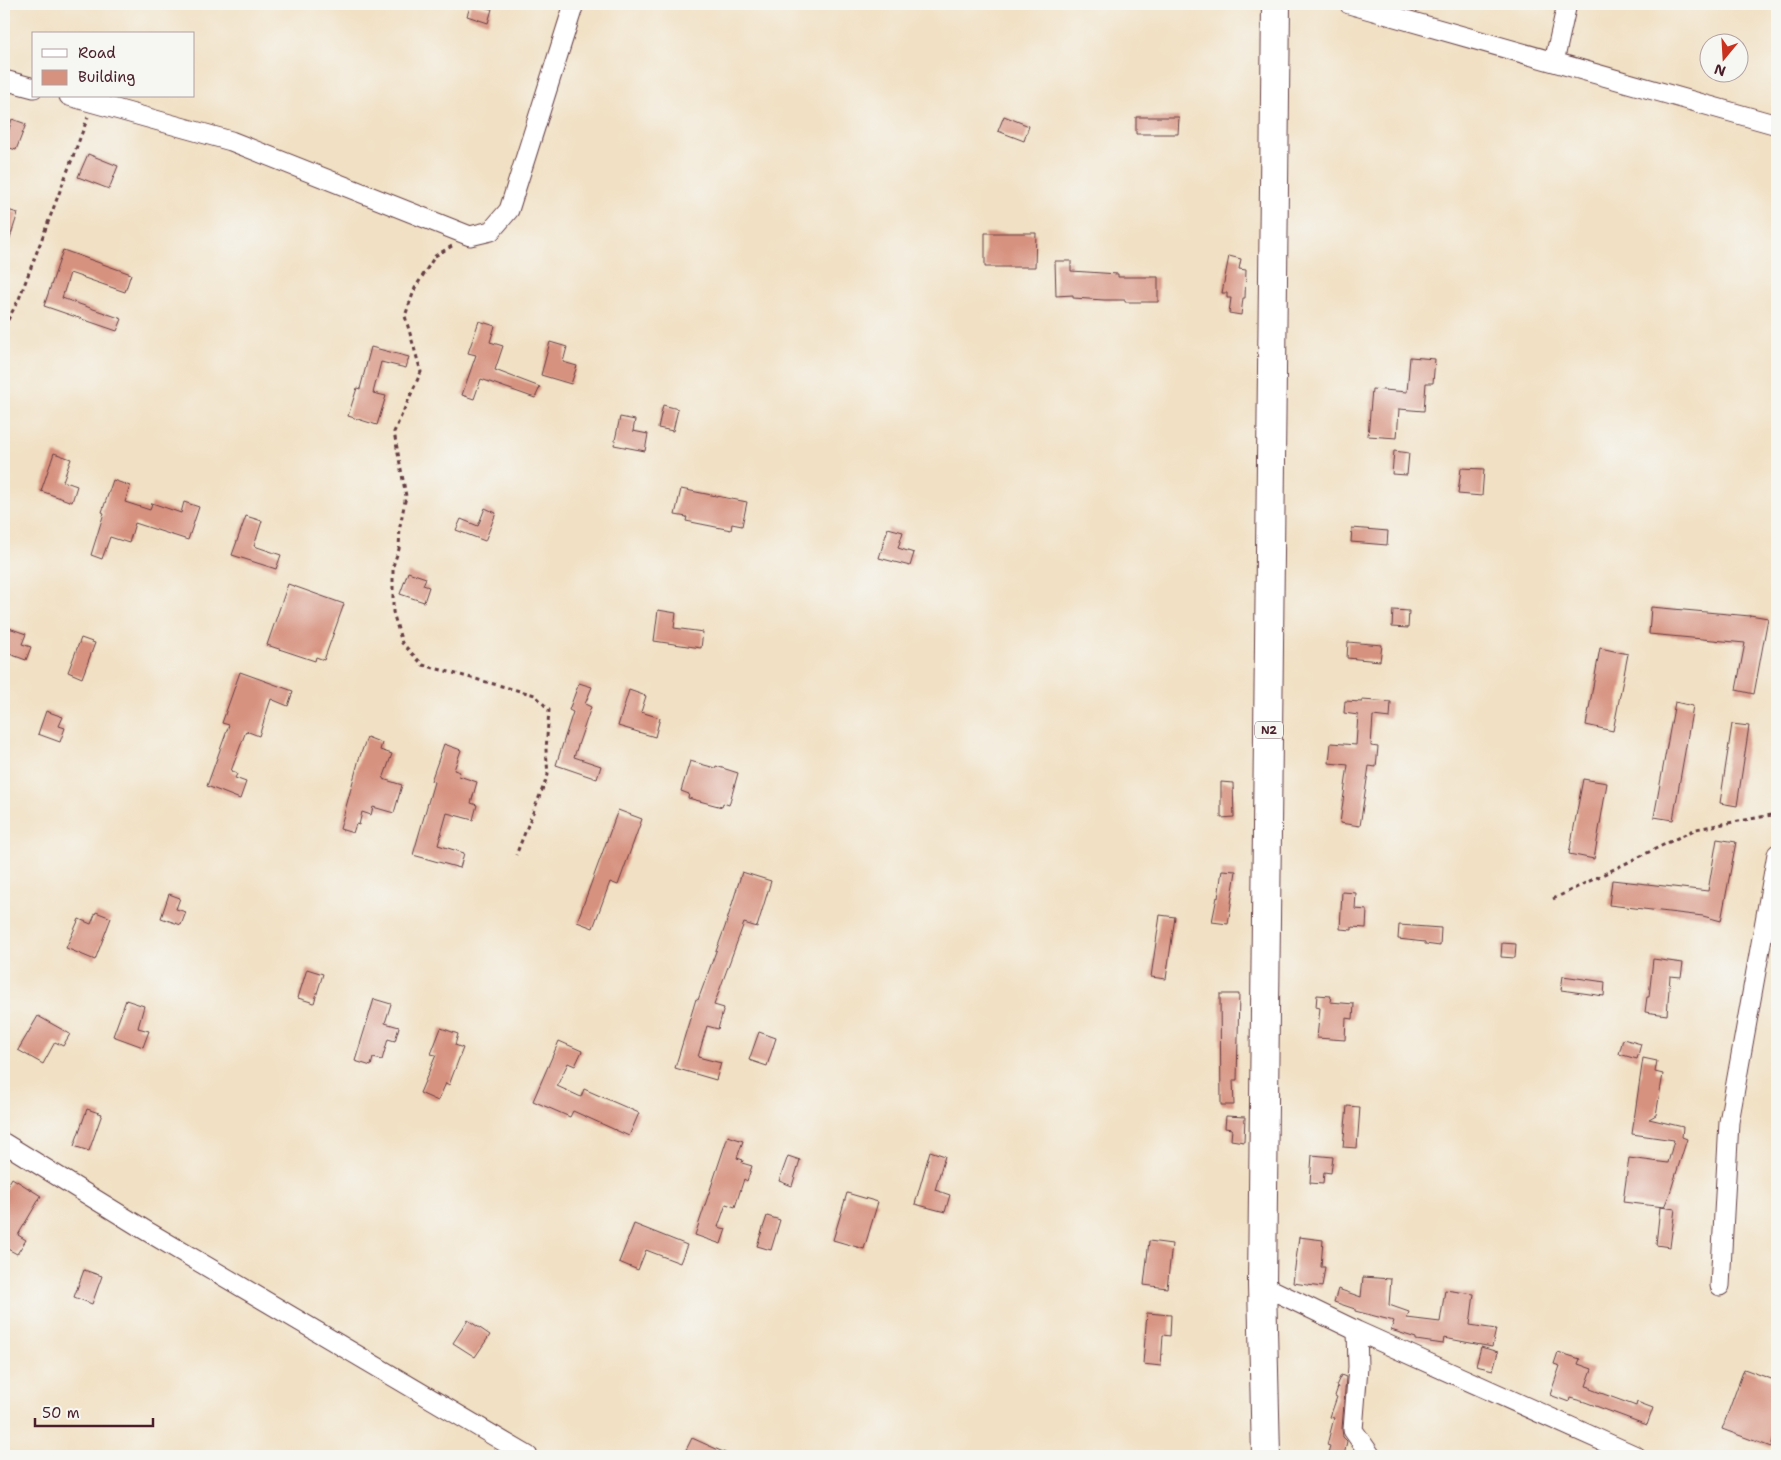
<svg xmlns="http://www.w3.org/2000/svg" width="1781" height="1460" viewBox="0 0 1781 1460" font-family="'Shantell Sans',sans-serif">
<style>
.building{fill:#d7927f}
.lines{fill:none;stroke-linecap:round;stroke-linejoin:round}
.minor-casing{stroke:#633c42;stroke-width:21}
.highway-casing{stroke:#633c42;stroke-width:30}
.path{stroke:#633c42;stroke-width:3;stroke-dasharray:4 4;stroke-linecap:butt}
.minor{stroke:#fff;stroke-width:19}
.highway{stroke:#fff;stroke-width:28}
.labels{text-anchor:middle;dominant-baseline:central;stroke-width:4;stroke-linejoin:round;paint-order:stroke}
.shield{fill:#f6f6f2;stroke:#7e6067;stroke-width:1}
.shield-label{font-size:11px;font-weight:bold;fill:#4a1f2b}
</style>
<rect width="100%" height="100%" fill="#f6f6f2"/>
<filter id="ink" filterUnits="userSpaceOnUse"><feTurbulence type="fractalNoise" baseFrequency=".02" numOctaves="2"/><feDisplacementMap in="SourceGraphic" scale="10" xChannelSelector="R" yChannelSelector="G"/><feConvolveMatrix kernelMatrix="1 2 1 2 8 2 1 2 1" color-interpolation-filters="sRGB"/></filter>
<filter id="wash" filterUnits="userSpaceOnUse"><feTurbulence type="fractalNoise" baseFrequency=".0096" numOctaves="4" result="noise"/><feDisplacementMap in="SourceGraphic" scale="20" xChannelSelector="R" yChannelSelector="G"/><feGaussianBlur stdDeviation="1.12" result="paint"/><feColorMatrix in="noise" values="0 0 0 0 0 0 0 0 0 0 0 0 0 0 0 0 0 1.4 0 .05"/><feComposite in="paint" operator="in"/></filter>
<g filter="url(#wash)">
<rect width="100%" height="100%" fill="#f1e0c3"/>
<g id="blocks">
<path class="building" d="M471 4 492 9 488 23 467 16Z
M1004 116 1029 126 1024 141 998 131Z
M1136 117H1179L1178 134H1136Z
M12 119 26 124 16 150 4 146Z
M88 154 118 166 109 189 78 177Z
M4 209 18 213 6 250H4Z
M985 233H1036L1035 267H985Z
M63 250 131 274 125 292 70 273 62 298 122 319 117 331 44 306Z
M1229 256 1241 259 1239 269 1246 270 1245 298H1243L1241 315 1229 313 1231 298H1227V293H1222Z
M1055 261H1071V271L1118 274V277H1158V302H1125V300H1104L1073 298V295L1056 296Z
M479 321 495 326 490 342 503 346 495 370 540 387 535 398 481 379 474 399 462 395 476 355 468 353Z
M550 342 567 347 563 362 577 366 571 384 541 375Z
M371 347 409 357 406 368 381 362 373 393 386 396 377 425 348 416 357 388 360 389Z
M1410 357 1435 359 1433 383H1426L1424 411 1399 409 1397 438 1368 436 1372 389 1407 392Z
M663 405 678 409 673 431 658 428Z
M620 417 635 420 633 431 648 434 645 451 614 445Z
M1394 451 1409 453 1407 475 1392 474Z
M54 453 71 459 63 481 77 486 72 502 41 491Z
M1461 468 1484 469 1482 496 1458 494Z
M113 480 130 486 125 502 150 510 152 503 181 513 184 502 199 507 188 540 135 523 129 543 110 537 102 559 91 555 104 513 102 512Z
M681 489 747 502 742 526 732 524 731 530 686 521 687 517 675 515Z
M485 508 496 513 485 541 456 530 461 519 478 526Z
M246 516 262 521 254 546 281 555 276 569 232 555Z
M888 528 903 532 898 548 914 553 910 566 879 558Z
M1352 528 1388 531 1387 545 1351 542Z
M408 572 426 578 423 585 429 587 424 602 400 594Z
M288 584 344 604 324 660 316 657 315 661 267 645Z
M1651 607 1750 616V615L1768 618 1754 694 1736 690 1745 643 1649 634Z
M658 610 676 613 674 628 703 632 701 648 654 641Z
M1393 610 1409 611 1408 628 1392 627Z
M9 628 26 634 22 644 31 647 26 660 4 652V643Z
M81 638 95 643 82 678 68 672Z
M1348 642 1382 645 1380 661 1347 658Z
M1600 648 1628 654 1613 731 1586 725Z
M240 672 293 691 288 706 271 699 259 736 246 731 231 771 237 774 235 778 246 782 240 799 207 786 229 725 222 723Z
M579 683 592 687 585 704 591 707 574 757 601 766 597 779 556 765 573 712 569 710Z
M629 690 646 696 641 712 660 718 655 737 618 726Z
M1362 700 1391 702 1390 718 1373 716 1371 746 1378 747 1376 767 1369 766 1360 826 1340 823 1348 765 1329 763 1331 743 1356 745 1358 715 1344 713 1345 701 1362 702Z
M1675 702 1693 706 1673 820 1654 817Z
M46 711 63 717 59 726 65 728 60 742 38 734Z
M1732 724 1749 726 1737 806 1720 803Z
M367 737 382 743 380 750 392 754 383 779 402 785 394 813 373 807 371 815 362 812 359 825 356 824 353 833 340 829 359 759Z
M444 744 461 750 454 770 460 772 459 776 477 782 471 803 477 805 473 820 447 813 438 845 464 853 460 868 413 855 434 782 431 781Z
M690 761 715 768 716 766 738 773 729 805 723 803 722 807 688 798 689 794 681 791Z
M1583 779 1607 783 1594 859 1569 854Z
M1221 782 1233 783 1234 817 1221 818Z
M618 810 642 819 618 885 610 882 593 928 577 922Z
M1717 839 1736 842 1721 921 1703 916 1609 905 1612 880 1708 891Z
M1222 870 1236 871 1228 924 1212 922 1217 897 1218 898Z
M742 872 771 881 757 927 744 923 714 1005 724 1008 718 1029 707 1026 698 1057 721 1063 716 1080 675 1068 696 999 698 1000 725 927Z
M1342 892 1356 893 1355 909 1367 910 1366 928 1352 927V930L1340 929Z
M169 894 180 898 176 909 186 912 181 925 161 918Z
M96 912 111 918 95 960 66 948 79 919 91 924Z
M1160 915 1175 917 1166 979 1151 977Z
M1399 925 1441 928 1440 946 1425 944V942L1398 939Z
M1502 943 1516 944 1515 958 1501 957Z
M1653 959 1683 963 1681 977 1670 976 1667 1015 1645 1012 1647 997H1649Z
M307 969 323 974 314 1003 298 998Z
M1563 976 1605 982 1604 996 1561 990Z
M1220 994H1239L1237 1080H1233L1234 1105H1221Z
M1317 995 1331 996 1330 1002 1354 1004 1353 1019 1346 1018 1345 1040 1317 1038 1320 1008 1316 1007Z
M374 999 391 1004 385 1023 399 1027 395 1041 388 1039 382 1060 373 1058 371 1066 355 1061Z
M126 1000 144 1006 138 1028 149 1031 143 1047 113 1036Z
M38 1016 70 1034 63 1046 55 1042 43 1064 18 1050Z
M441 1028 458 1034 455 1045 463 1048 449 1085 446 1083 438 1101 420 1093 436 1055 431 1054Z
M759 1032 776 1038 767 1066 749 1060Z
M1623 1039 1641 1044 1637 1059 1619 1054Z
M559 1041 582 1051 575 1066 568 1063 557 1086 581 1097 584 1089 639 1113 629 1136 573 1111 570 1117 533 1101Z
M1643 1058 1657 1061 1655 1072 1663 1074 1656 1115 1649 1119 1683 1127 1682 1137 1687 1139 1670 1193 1664 1207 1623 1202 1629 1158 1668 1163 1674 1140 1632 1134Z
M1347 1106 1360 1107 1357 1148 1343 1147Z
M87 1109 102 1114 89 1151 74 1146Z
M1226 1116 1245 1117 1244 1142 1231 1140 1232 1129 1225 1128Z
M728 1136 743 1141 737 1158 743 1160 742 1163 752 1166 747 1181 744 1179 735 1207 726 1204 718 1227 726 1229 721 1244 695 1235Z
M930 1151 945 1156 935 1190 950 1195 945 1212 915 1204Z
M1312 1155 1333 1157 1331 1173 1324 1172 1323 1184 1310 1183Z
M788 1156 800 1160 792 1186 779 1181Z
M12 1178 41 1196 18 1235 26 1240 17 1254 4 1247V1192Z
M847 1193 878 1202 864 1249 833 1240Z
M1660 1207 1675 1209 1670 1247 1656 1245Z
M767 1216 780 1220 771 1250 757 1246Z
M634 1224 687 1245 680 1263 646 1250 638 1270 619 1262Z
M1299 1237 1323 1240 1321 1267H1325L1322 1287 1293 1283Z
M1149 1241 1172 1244 1167 1288 1144 1285Z
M84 1270 102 1276 92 1304 74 1297Z
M1363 1277 1391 1279 1389 1305 1409 1312 1407 1318 1440 1322 1445 1290 1474 1294 1470 1325 1496 1329 1492 1347 1444 1338 1443 1344 1416 1340V1338L1391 1330 1394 1321 1355 1311V1309L1334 1302 1338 1289 1361 1297Z
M1147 1313 1171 1315 1170 1336 1163 1335 1161 1366 1143 1364Z
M468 1320 490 1335 475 1357 453 1343Z
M1481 1347 1498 1352 1493 1370 1476 1366Z
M1558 1352 1580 1359 1578 1364 1592 1369 1586 1386 1590 1387V1389L1636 1406 1637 1402 1653 1408 1647 1425 1585 1402 1570 1398 1569 1402 1550 1395 1560 1366 1554 1364Z
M1744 1369 1777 1381V1428L1771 1447 1722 1429Z
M1341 1375 1346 1377 1342 1429 1343 1437 1347 1441 1344 1456H1327L1330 1446 1327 1445 1334 1418 1330 1417 1337 1397 1335 1396 1338 1387 1336 1386Z
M692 1438 732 1456H683Z"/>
</g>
</g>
<g filter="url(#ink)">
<use href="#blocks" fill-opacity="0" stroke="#633c42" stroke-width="1"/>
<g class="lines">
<defs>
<path id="minor" d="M1349 4 1777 125
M1554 62 1567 4
M4 80 34 88
M69 96 231 141 470 236 491 231 509 210 574 4
M4 1143 145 1230 528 1456
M1262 1285 1357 1331 1636 1456
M1720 1286 1729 1122 1777 854
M1357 1331 1358 1367 1353 1430 1371 1456"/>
<path id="highway" d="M1266 1456 1262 1285 1276 4"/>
</defs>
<use href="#minor" class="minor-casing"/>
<use href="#highway" class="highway-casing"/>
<path class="path" d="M452 246 435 256 415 288 405 316 421 372 394 432 406 496 400 526 399 549 393 566V612L402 643 423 665 535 695 549 710 546 750 548 775 516 855
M4 327 19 299 88 117
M1553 899 1696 829 1777 814"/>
<use href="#minor" class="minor"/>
<use href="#highway" class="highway"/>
</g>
</g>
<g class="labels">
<rect class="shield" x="1255" y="721.5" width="28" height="17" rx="4"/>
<g class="shield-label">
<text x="1269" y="730">N2</text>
</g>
</g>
<rect width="1781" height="1460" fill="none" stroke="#f6f6f2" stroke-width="20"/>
<rect x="32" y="32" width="162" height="65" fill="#f6f6f2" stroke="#b1a0a2"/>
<rect x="42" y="49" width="25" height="8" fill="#ffffff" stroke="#b1a0a2"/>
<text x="78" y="58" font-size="15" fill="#4a1f2b">Road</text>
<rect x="42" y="70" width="25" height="15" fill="#d7927f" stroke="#b1a0a2"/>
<text x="78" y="82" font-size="15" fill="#4a1f2b">Building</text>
<g transform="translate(1724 58) rotate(198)"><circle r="24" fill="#f6f6f2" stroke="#b1a0a2"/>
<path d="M0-4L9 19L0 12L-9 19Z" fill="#c8321e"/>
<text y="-8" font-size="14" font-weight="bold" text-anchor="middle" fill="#4a1f2b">N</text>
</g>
<path d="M35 1418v8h118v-8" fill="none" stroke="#4a1f2b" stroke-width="2.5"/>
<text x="42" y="1418" font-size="15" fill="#4a1f2b" stroke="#f6f6f2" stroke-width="4" paint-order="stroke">50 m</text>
</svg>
